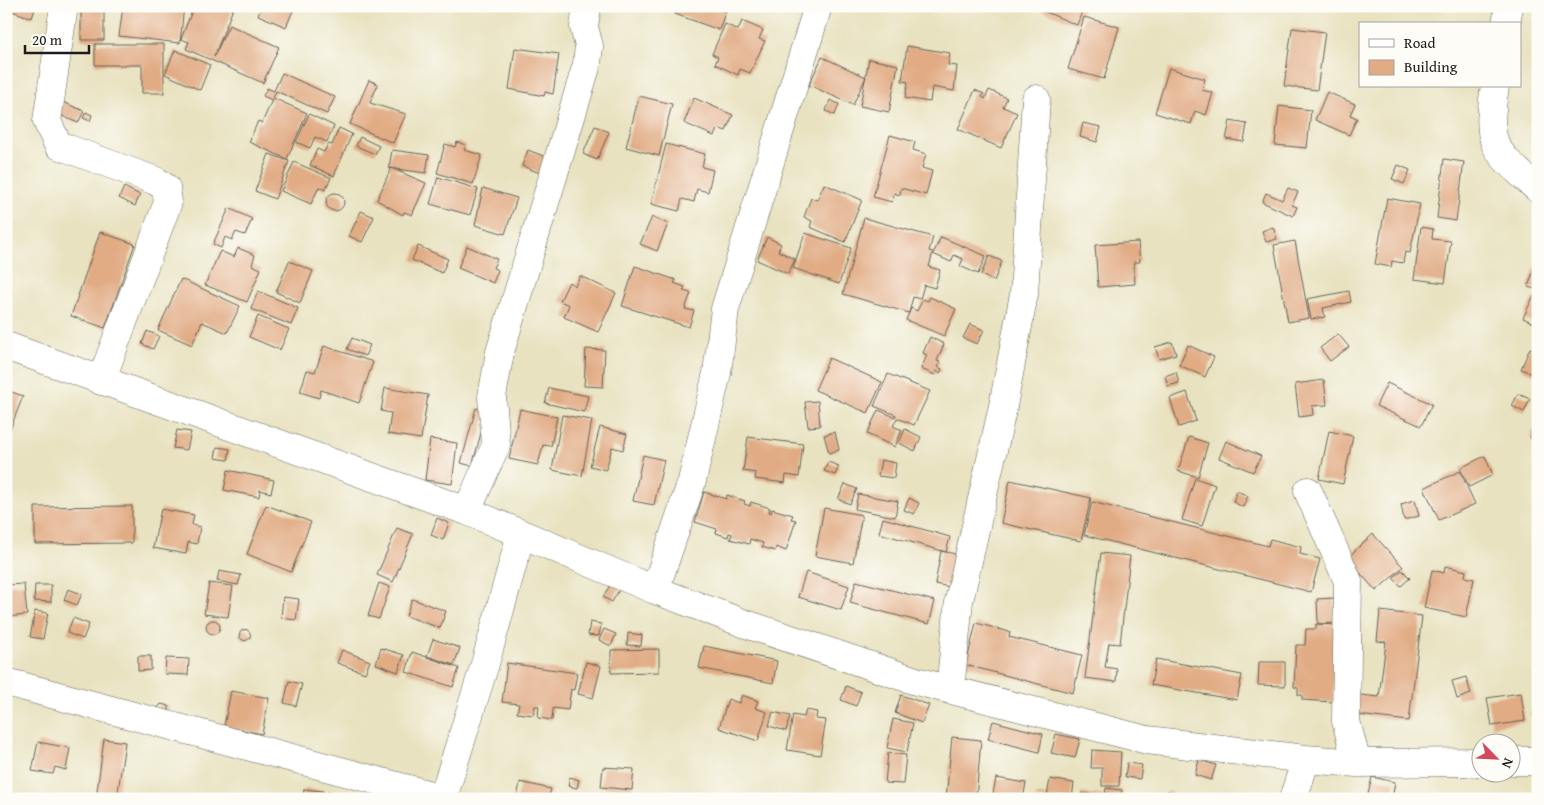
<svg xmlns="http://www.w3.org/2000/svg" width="1544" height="805" viewBox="0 0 1544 805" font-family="'Gentium Book Plus',serif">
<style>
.building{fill:#e1ab84}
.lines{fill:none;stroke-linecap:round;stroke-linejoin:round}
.minor-casing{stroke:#636155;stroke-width:29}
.minor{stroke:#fff;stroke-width:28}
</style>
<rect width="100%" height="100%" fill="#fdfcf7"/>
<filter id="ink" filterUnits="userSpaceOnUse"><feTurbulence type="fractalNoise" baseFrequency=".02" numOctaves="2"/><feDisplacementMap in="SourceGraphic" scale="10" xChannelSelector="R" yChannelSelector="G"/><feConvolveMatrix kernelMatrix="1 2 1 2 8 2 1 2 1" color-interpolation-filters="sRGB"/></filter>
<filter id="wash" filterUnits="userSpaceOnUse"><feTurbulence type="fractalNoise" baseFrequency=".0096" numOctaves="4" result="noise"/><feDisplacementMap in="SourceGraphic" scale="20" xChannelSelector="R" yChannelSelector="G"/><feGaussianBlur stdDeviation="1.12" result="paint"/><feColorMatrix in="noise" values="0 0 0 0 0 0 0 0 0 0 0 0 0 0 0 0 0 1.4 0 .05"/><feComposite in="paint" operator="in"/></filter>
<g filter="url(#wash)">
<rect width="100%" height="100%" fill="#e8e2c0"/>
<g id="blocks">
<path class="building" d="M6 6H36L32 18 6 9Z
M81 6H104V40H81Z
M123 6H184L180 43 119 36Z
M194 6H234L214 57 229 25 279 47 263 83 186 49 189 42 181 39Z
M262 6H295L286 27 258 15Z
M678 6H724L727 7 719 30 675 14Z
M1042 6H1084L1077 25 1041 10Z
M1164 6H1180L1178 11Z
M1084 17 1119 27 1104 79 1068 69Z
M742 21 763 30 759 39 765 41 750 73 740 69 738 75 715 64 718 57 712 54 725 24 738 30Z
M1292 28 1325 32 1317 90 1284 86Z
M95 44H164V93H142V65H95Z
M907 46 950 53 948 65 957 66 954 91 932 87 930 102 905 98 908 82 902 81Z
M515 48 559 54 553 94 545 92 544 96 509 89Z
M175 50 210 65 200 90 165 74Z
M822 57 866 77 853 105 809 85Z
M869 59 898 65 889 112 860 106Z
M1169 68 1205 79 1202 90 1213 93 1206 115 1195 111 1191 124 1155 113Z
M282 73 335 97 327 114 276 91 273 98 307 113 287 159 249 142 258 121 262 123 272 100 263 96 267 88 274 91Z
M369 80 378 84 370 103 406 114 393 143 350 124Z
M975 90 984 94 982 97 985 99 989 90 1007 98 1003 107 1017 113 1001 148 958 129Z
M1327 92 1355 104 1350 115 1357 118 1349 135 1315 120Z
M639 96 672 104 659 156 626 147Z
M694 98 733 115 726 131 718 128 714 136 684 123Z
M58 100 84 111 78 123 53 112Z
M830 100 839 104 835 115 826 111Z
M1279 106 1311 110 1307 148 1275 145Z
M86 112 92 115 90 121 83 118Z
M309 114 334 126 327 142 315 137 310 148 296 142Z
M1230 121 1247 124 1244 142 1226 139Z
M1083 123 1101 127 1097 142 1080 137Z
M595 126 609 132 597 160 583 154Z
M339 128 352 134 334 176 310 165 317 149 324 152 328 144 332 145Z
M890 135 915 142 913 150 926 154 922 168 932 171 926 195 901 188 900 195 894 193 892 202 873 197Z
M360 137 379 146 375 154 356 146Z
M457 142 466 145 464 150 482 155 473 184 437 173 445 144 455 147Z
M666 144 705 154 702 167 713 170 708 192 697 189 694 202 682 199 679 211 651 204Z
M392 150 429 155 426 173 389 168Z
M528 150 546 157 540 173 522 166Z
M269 154 289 161 275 199 255 191Z
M1444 159 1464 162 1456 221 1437 218Z
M294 162 331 178 325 190 319 187 311 204 281 191Z
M1398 165 1410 170 1404 184 1392 179Z
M391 168 426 183 412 215 404 212 403 215 377 200Z
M438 177 478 189 470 215 430 204Z
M824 184 862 200 845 242 810 227 812 221 804 217 811 198 817 200Z
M124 187 140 195 135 206 119 198Z
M483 188 517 198 505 234 475 225Z
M1288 188 1298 192 1292 205 1297 207 1293 216 1262 202 1266 193 1282 200Z
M326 202a9 9 0 1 1 18 0a9 9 0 1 1-18 0Z
M1387 198 1420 204 1410 253 1405 252 1403 263 1392 261 1391 267 1375 264Z
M229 208 252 219 245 235 236 232 232 240 225 237 221 248 213 244Z
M361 211 374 217 362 242 349 236Z
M652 217 668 224 657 251 640 244Z
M864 218 933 237 929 251 933 252 929 267 940 270 935 288 924 285 920 299 913 297 909 313 843 294Z
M1273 227 1277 239 1266 242 1262 231Z
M1421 227 1433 229 1432 239 1451 241 1445 283 1414 279Z
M100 232 135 244 105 328 71 316Z
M805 233 851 248 839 284 793 268Z
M767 237 781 244 778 251 795 259 788 274 757 260Z
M941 237 986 256 978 274 960 266 963 259 954 255 951 262 933 254Z
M1295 241 1309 318 1288 322 1274 245Z
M1138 242 1140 262H1134L1135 284 1098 287 1095 245Z
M418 246 448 259 442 273 412 260Z
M467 246 497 259 493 268 498 270 493 283 458 268Z
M238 248 255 255 252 265 261 269 247 302 205 285 220 251 234 257Z
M989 256 1002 261 994 281 981 275Z
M1537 260H1538V290L1528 287Z
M289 261 313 271 300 303 276 292Z
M635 266 676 280 674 283 685 287 683 291 691 293 685 309 694 311 689 327 622 306Z
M580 276 616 293 598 332 564 317 569 305 560 301 569 282 575 286Z
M181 279 240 306 227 333 202 322 192 345 158 330Z
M258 291 298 308 291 325 251 309Z
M1349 291 1351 302 1323 308 1325 317 1311 319 1307 299Z
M930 297 956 309 944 336 906 320 911 308 917 311 923 299 928 301Z
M1533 297 1538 299V325L1523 318Z
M258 316 289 329 280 350 249 337Z
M970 324 984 330 977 344 963 338Z
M147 331 159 336 153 349 142 344Z
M1338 334 1349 347 1330 361 1320 348Z
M930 337 944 344 937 361 940 362 938 367 942 369 940 373 936 371 935 375 921 369 927 355 923 353Z
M352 338 370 345 365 356 347 349Z
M1172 342 1176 354 1159 359 1155 347Z
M1188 345 1214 357 1205 377 1179 365Z
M324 346 373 362 359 403 321 390 319 398 300 392 307 370 315 372Z
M1530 348 1538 351V376L1521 369Z
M586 349 605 350 603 387 584 386Z
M829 358 882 382 868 413 815 390Z
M1176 372 1179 383 1168 386 1165 376Z
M888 374 930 391 914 425 897 418 893 426 902 430 895 447 867 434 878 410 895 417 896 415 874 406Z
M1324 380 1327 405 1312 406 1313 415 1299 417 1295 384Z
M1387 383 1432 404 1421 426 1376 406Z
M385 388 428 395 421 439 388 434 391 413 381 411Z
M549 388 588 396 584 412 545 403Z
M6 390 23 396 6 440Z
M1187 392 1196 421 1179 427 1170 398Z
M1518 394 1530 399 1524 412 1512 406Z
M818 401 820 426 808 427 805 402Z
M476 408 487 411 472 466 461 463Z
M520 409 557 417 551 446 543 445 538 465 509 459Z
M562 415 592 420 582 476 552 470Z
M1538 420V441L1530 438Z
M600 427 627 434 623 450 612 447 606 470 590 466Z
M905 429 921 437 915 451 899 443Z
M177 430 191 432 187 450 173 448Z
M1329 431 1353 436 1343 484 1319 479Z
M835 432 839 450 829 453 824 435Z
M748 437 803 444 799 477 786 475 785 483 755 479 756 473 743 471Z
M1189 437 1208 443 1198 477 1178 471Z
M430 439 457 443 452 484 425 480Z
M1226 441 1261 456 1253 472 1219 458Z
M217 447 230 449 228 460 215 458Z
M643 455 664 460 654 505 633 501Z
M1485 456 1493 475 1469 487 1460 468Z
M881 460 896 463 894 478 878 476Z
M828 462 839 466 835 475 824 471Z
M228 470 274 480 271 493 260 490 259 497 224 490Z
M1460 471 1475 504 1439 520 1424 488Z
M1195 478 1215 485 1202 526 1182 520Z
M1010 480 1091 498 1081 541 1001 523Z
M845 484 857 489 850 504 838 499Z
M1237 491 1248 496 1243 507 1233 502Z
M704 492 726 499 727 495 745 501 744 504 750 506 751 502 770 508 769 512 771 513 772 509 793 515 791 519 796 520 786 551 776 547 775 551 762 547 763 543 750 539 749 544 730 539 732 534 729 533 728 537 716 533 717 529 695 522Z
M858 494 898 501 895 517 855 509Z
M909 498 919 503 914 514 904 510Z
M1415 500 1419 516 1404 520 1401 504Z
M1092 502 1268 546 1270 539 1301 547 1300 554 1320 559 1311 592 1084 535Z
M266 505 311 522 291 572 247 554Z
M132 506V543L35 544V507Z
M824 508 862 515 853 563 815 556Z
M161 509 194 515 192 525 200 527 197 544 188 542 186 554 153 548Z
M437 518 449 523 443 540 431 535Z
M883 518 950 537 946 552 879 533Z
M397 528 413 534 393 582 377 575Z
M1373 534 1403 567 1376 591 1347 558Z
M941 551 956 554 949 587 935 584Z
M1101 553 1130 556 1120 644 1109 643 1105 667 1117 669 1116 682 1085 678Z
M1445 566 1466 571 1465 577 1474 579 1466 617 1424 608 1432 570 1444 573Z
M1402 570 1410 578 1401 586 1393 578Z
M219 571 241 575 238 585 217 581Z
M806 572 849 586 841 610 798 597Z
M613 580 622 585 612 602 603 597Z
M856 581 935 601 929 624 850 603Z
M209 583 233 586 228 617 204 614Z
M379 583 390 587 379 619 368 616Z
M24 584 27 615 6 617V585Z
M35 585H51V602L34 601Z
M68 589 82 594 77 605 64 600Z
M283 597 299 599 296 620 281 618Z
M1334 598 1335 623 1318 624 1317 599Z
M412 599 446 611 440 628 406 616Z
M35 611 48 613 43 639 30 637Z
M1380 611 1422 616 1409 721 1349 714 1352 694 1379 697 1386 642 1377 641Z
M73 618 89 624 83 639 67 633Z
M206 627a7 7 0 1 1 14 0a7 7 0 1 1-14 0Z
M590 622 601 624 599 636 588 635Z
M976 623 1010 632 1009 637 1082 655 1073 693 966 665Z
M1316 624 1337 625 1333 702 1302 700V695H1298V688L1294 687 1296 645H1305L1306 629H1316Z
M604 629 616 634 611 646 599 640Z
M239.5 635a5.5 5.5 0 1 1 11 0a5.5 5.5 0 1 1-11 0Z
M628 633 642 635 641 646 627 645Z
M433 639 460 648 454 665 427 656Z
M704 646 777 661 773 683 699 668Z
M381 648 404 655 398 672 376 664Z
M659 649V672L611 673V650Z
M342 650 370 661 365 673 337 663Z
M412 652 459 668 453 687 406 672Z
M138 656H151V670L138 671Z
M166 658 189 659 188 675 165 674Z
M1156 659 1242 675 1237 700 1151 685Z
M586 662 601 666 593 698 578 694Z
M1259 662H1285V686L1258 685Z
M507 663 577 673 574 690 571 689 568 710 553 708 552 720 538 718 539 706H535L533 715 517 713 519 704 502 702Z
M1466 677 1471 694 1457 699 1452 681Z
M289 681 302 684 296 706 284 703Z
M846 686 861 692 856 706 841 700Z
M231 691 269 698 262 734 224 726Z
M1521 693 1525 721 1492 726 1487 698Z
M742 695 758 701 755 708 767 712 758 741 719 728 728 699 739 703Z
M901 695 929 705 922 723 895 713Z
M1536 698H1538V716H1533Z
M161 704 169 706V716L155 711Z
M806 710 817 712 816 719 826 720 820 755 787 750 793 715 804 717Z
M773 712 790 716 786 731 769 726Z
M893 719 913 723 907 752 887 748Z
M993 721 1043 734 1039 752 988 739Z
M1056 734 1080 739 1075 758 1051 753Z
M952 737 981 740 976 799H946Z
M104 739 125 742 117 799H96Z
M38 742 70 748 66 770 55 767 53 774 32 771Z
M1092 750 1121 752 1119 786H1102V768H1091Z
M888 753 906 755 903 784 885 783Z
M1199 760 1216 765 1211 780 1195 775Z
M1127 763 1142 765 1140 779 1125 777Z
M603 767 634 769 632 790 601 787Z
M570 777 579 780 577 788 568 786Z
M1372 777 1395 782 1392 799H1367Z
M996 778 1026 783 1023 799H992Z
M1050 779 1074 783 1072 799H1036L1037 795 1047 796Z
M520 782 551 789 548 799H517Z
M1106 788 1122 790 1121 799H1081V793L1105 796Z
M304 789 323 791 322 799H303Z
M1167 791 1180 795 1179 799H1165Z
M328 792 345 795 344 799H327Z
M1250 795 1266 798 1265 799H1249Z"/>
</g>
</g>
<g filter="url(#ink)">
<use href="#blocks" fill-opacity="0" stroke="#636155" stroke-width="1"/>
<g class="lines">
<defs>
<path id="minor" d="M64 6 47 121 58 145 156 181 166 188 168 202 101 381
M1506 24 1509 6
M1495 86C1485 147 1494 150 1538 189
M6 346 467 511 655 590 743 623 916 681 1147 740 1306 759 1357 763 1482 762
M1308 491 1348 581 1346 721 1357 763
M467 511 496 445 492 397 500 352 587 64 589 46 584 27 587 6
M655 590 692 481 717 373 725 309 818 6
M6 682 446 799
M950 690 959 601 1003 406 1024 294 1036 99
M1512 761H1538
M443 798 485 664 521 534
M1293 799 1306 759"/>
</defs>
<use href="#minor" class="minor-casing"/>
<use href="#minor" class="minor"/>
</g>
</g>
<rect width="1544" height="805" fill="none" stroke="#fdfcf7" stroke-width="25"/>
<rect x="1359" y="22" width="162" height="65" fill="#fdfcf7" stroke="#a3a29f"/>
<rect x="1369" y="39" width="25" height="8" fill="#ffffff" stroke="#a3a29f"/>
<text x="1404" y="48" font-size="15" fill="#1c1c1c">Road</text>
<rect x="1369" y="60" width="25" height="15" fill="#e1ab84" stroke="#a3a29f"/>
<text x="1404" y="72" font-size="15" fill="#1c1c1c">Building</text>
<g transform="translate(1496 758) rotate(114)"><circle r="24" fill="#fdfcf7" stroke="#a3a29f"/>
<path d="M0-4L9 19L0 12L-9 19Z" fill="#d1495b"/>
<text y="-8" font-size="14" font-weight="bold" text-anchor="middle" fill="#1c1c1c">N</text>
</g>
<path d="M25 45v8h64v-8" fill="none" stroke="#1c1c1c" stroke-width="2.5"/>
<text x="32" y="45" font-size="15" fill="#1c1c1c" stroke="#fdfcf7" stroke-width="4" paint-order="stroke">20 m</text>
</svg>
